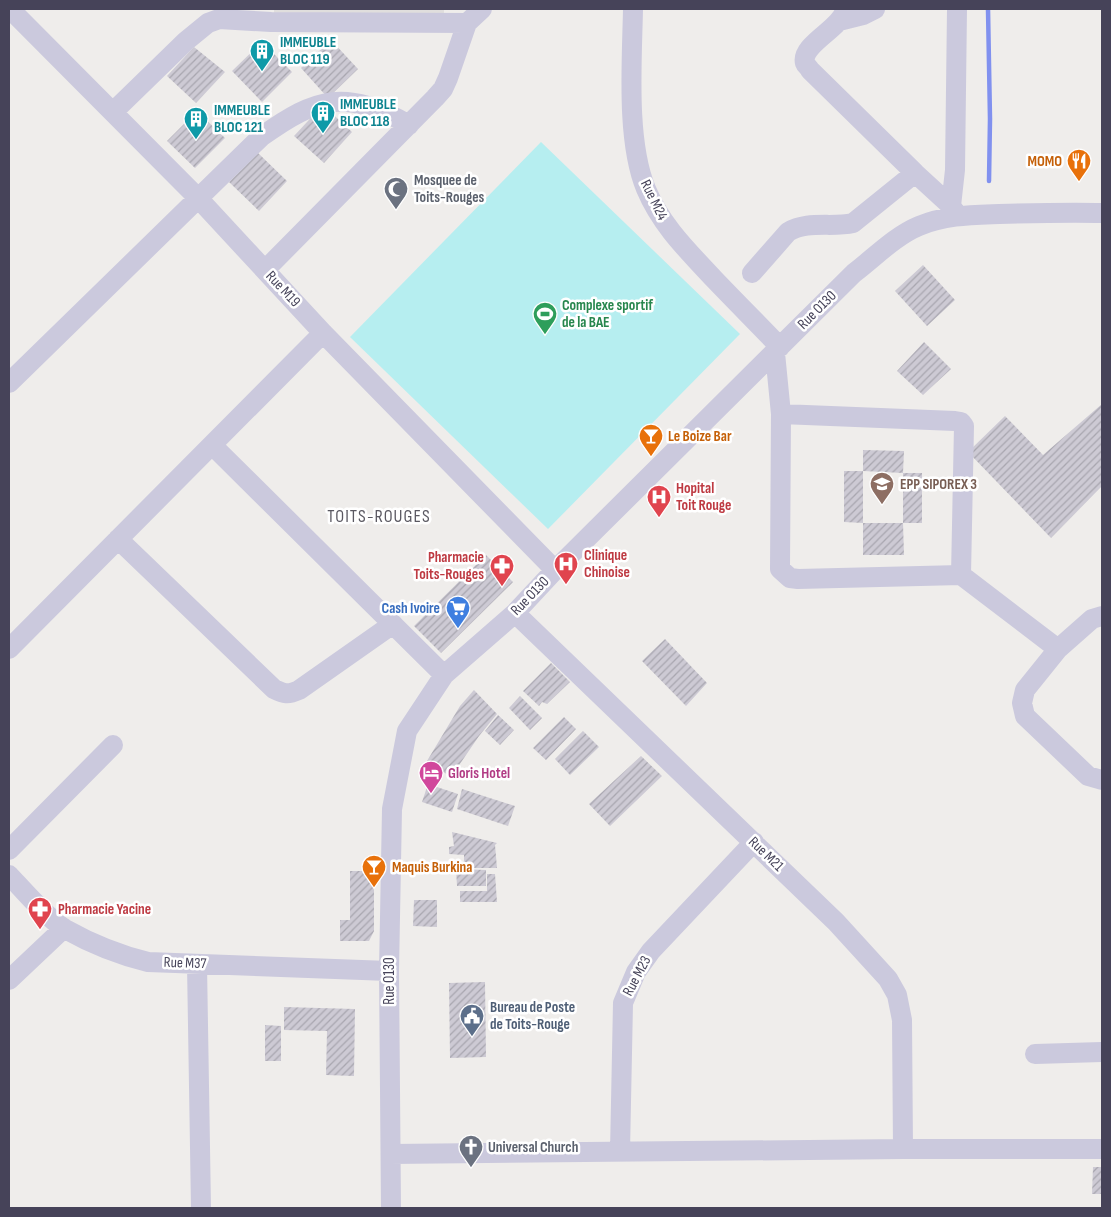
<svg xmlns="http://www.w3.org/2000/svg" width="1111" height="1217" viewBox="0 0 1111 1217" font-family="'Sofia Sans Condensed',sans-serif">
<style>
.education{fill:#e0dedd}
.park{fill:#b6eef0}
.lines{fill:none;stroke-linecap:round;stroke-linejoin:round}
.stream{stroke:#8191ef;stroke-width:4.5}
.building{fill:url(#building-hatch)}
.minor{stroke:#cbc9dd;stroke-width:20}
.labels{text-anchor:middle;dominant-baseline:central;stroke-width:5;stroke-linejoin:round;paint-order:stroke}
.culture-label{font-size:15px;font-weight:bold;fill:#0d838f;stroke:#fff;text-anchor:start}
.food-label{font-size:15px;font-weight:bold;fill:#c56008;stroke:#fff;text-anchor:start}
.worship-label{font-size:15px;font-weight:bold;fill:#5b616d;stroke:#fff;text-anchor:start}
.street-label{font-size:15px;fill:#464359;stroke:#fff}
.leisure-label{font-size:15px;font-weight:bold;fill:#27864d;stroke:#fff;text-anchor:start}
.education-label{font-size:15px;font-weight:bold;fill:#785e54;stroke:#fff;text-anchor:start}
.health-label{font-size:15px;font-weight:bold;fill:#be3a42;stroke:#fff;text-anchor:start}
.shop-label{font-size:15px;font-weight:bold;fill:#366cbe;stroke:#fff;text-anchor:end}
.hotel-label{font-size:15px;font-weight:bold;fill:#b23c85;stroke:#fff;text-anchor:start}
.service-label{font-size:15px;font-weight:bold;fill:#4e5e75;stroke:#fff;text-anchor:start}
.quarter-label{font-size:18px;letter-spacing:1px;fill:#5a5861;stroke:#fff}
</style>
<defs>
<pattern id="building-hatch" width="6" height="6" patternUnits="userSpaceOnUse" patternTransform="scale(1.25)"><rect width="6" height="6" fill="#cdcad4"/><path d="M-1 1l2-2M0 6l6-6M5 7l2-2" fill="none" stroke="#a8a6af"/></pattern>
</defs>
<rect width="100%" height="100%" fill="#efedeb"/>
<path class="education" d="M274 9H444V17L274 15Z"/>
<path class="park" d="M541 142 740 334 548 529 350 337Z"/>
<g class="lines">
<path class="stream" d="M988 9 990 119 989 181"/>
</g>
<path class="building" d="M331 40 358 69 328 98 301 68Z
M262 42 292 72 262 102 232 71Z
M194 47 225 72 196 103 167 76Z
M323 105 352 132 324 163 294 136Z
M197 111 225 138 195 168 167 141Z
M258 153 287 181 259 211 229 182Z
M923 265 955 300 927 326 895 291Z
M924 342 951 369 923 395 897 371Z
M1102 404V486L1051 538 968 452 1005 416 1043 455Z
M863 450 904 451 903 473 863 471V523H903L904 555H863V523L844 522V471H863Z
M903 473H922V523H903Z
M486 555 513 582 441 653 414 626Z
M665 639 707 683 686 706 642 661Z
M551 663 570 682 547 704 542 702 539 706 523 691Z
M474 690 497 714 479 736 451 777 427 761 460 706Z
M520 696 542 718 530 730 509 708Z
M498 715 514 730 500 745 485 731Z
M564 717 576 729 546 760 533 748Z
M583 731 599 747 570 775 555 759Z
M641 756 662 776 610 826 589 804Z
M428 784 458 794 452 812 422 802Z
M462 789 515 806 508 826 457 809Z
M452 832 497 843 495 845 497 868H461L460 864 464 861V855L449 854V847L454 846Z
M456 869 486 870V886H457Z
M350 871H374V931L369 941H340V920H350Z
M487 874H495L497 902H460V891H487Z
M414 900H437V927L413 926Z
M485 982 486 1057 450 1058 449 983Z
M284 1007 355 1009 354 1076 326 1075 327 1031 284 1030Z
M265 1025 281 1026V1061H265Z
M1093 1167H1102V1194H1092Z"/>
<g class="lines">
<path class="minor" d="M10 9 198 198 323 333 555 570
M633 9C632 61 626 141 646 189 661 225 688 251 714 279 736 302 758 324 780 347
M845 9C843 28 800 44 805 63 806 66 809 67 810 70L915 173 951 206 958 216
M839 21 863 15 875 9
M113 112 186 41 208 23 219 19 271 22 467 23
M951 206 955 170 957 9
M265 270 435 98 443 89 448 78 467 23 482 9
M752 273 788 232C808 220 832 228 853 223L915 173
M775 353 781 414
M9 383 261 137C318 96 346 89 409 125
M781 414 955 421 961 422 964 426 961 575 798 579 790 578 780 569Z
M212 445 444 675
M118 539 274 689C284 694 288 695 299 690L393 624
M961 575 1058 649
M515 613 836 922 888 979 897 995 902 1020 903 1149
M1102 616 1092 619 1058 649 1025 690 1022 703 1025 716 1088 776 1102 780
M9 649 323 333
M9 850 113 745
M9 875C24 891 47 918 65 929 90 943 119 955 148 962L389 971
M197 964 201 1208
M9 980 64 928
M1035 1054 1102 1052
M620 1152 623 1003 636 972 651 951 754 842
M391 1154 903 1149H1102
M391 1208 389 971 392 809 407 731 444 675 515 613 555 570 854 273C875 257 895 236 919 226 945 215 972 215 999 214 1033 213 1068 212 1102 213"/>
</g>
<defs>
<symbol id="building-pin" viewBox="-11 -11 22 30"><path d="M0 17L-7.5 6A9.5 9.5 0 1 1 7.5 6Z" fill="#0f9aa8" stroke="#fff"/><path d="M-4-6H4V6H1V3H-1V6H-4ZM-2.5-4.3h1.7v1.8h-1.7ZM.8-4.3h1.7v1.8H.8ZM-2.5-1h1.7V.8h-1.7ZM.8-1h1.7V.8H.8Z" fill="#fff"/></symbol>
<symbol id="restaurant-pin" viewBox="-11 -11 22 30"><path d="M0 17L-7.5 6A9.5 9.5 0 1 1 7.5 6Z" fill="#e8710a" stroke="#fff"/><path d="M-5-6h1v4h1v-4h1v4h1v-4h1v5L-1.5 .5V6h-2V.5L-5-1ZM5-6V6H3V1.5H1.5Q1.5-4 5-6Z" fill="#fff"/></symbol>
<symbol id="mosque-pin" viewBox="-11 -11 22 30"><path d="M0 17L-7.5 6A9.5 9.5 0 1 1 7.5 6Z" fill="#6b7280" stroke="#fff"/><path d="M3.5-4.9A6 6 0 1 0 3.5 4.9A5 5 0 1 1 3.5-4.9Z" fill="#fff"/></symbol>
<symbol id="stadium-pin" viewBox="-11 -11 22 30"><path d="M0 17L-7.5 6A9.5 9.5 0 1 1 7.5 6Z" fill="#2e9e5b" stroke="#fff"/><path d="M0-5a6.5 5 0 1 0 0 10a6.5 5 0 1 0 0-10ZM-3.5-1.8h7v3.6h-7Z" fill="#fff"/></symbol>
<symbol id="bar-pin" viewBox="-11 -11 22 30"><path d="M0 17L-7.5 6A9.5 9.5 0 1 1 7.5 6Z" fill="#e8710a" stroke="#fff"/><path d="M-6-5H6L.8 .8V4.5H3.5V6h-7V4.5H-.8V.8Z" fill="#fff"/></symbol>
<symbol id="school-pin" viewBox="-11 -11 22 30"><path d="M0 17L-7.5 6A9.5 9.5 0 1 1 7.5 6Z" fill="#8d6e63" stroke="#fff"/><path d="M0-5L7-2L0 1L-7-2ZM-4 1L0 2.5L4 1V4Q0 6-4 4Z" fill="#fff"/></symbol>
<symbol id="hospital-pin" viewBox="-11 -11 22 30"><path d="M0 17L-7.5 6A9.5 9.5 0 1 1 7.5 6Z" fill="#e0444e" stroke="#fff"/><path d="M-5-5h3v3.5h4V-5h3V5h-3V1.5h-4V5h-3Z" fill="#fff"/></symbol>
<symbol id="pharmacy-pin" viewBox="-11 -11 22 30"><path d="M0 17L-7.5 6A9.5 9.5 0 1 1 7.5 6Z" fill="#e0444e" stroke="#fff"/><path d="M-2-6h4v4h4v4h-4v4h-4v-4h-4v-4h4Z" fill="#fff"/></symbol>
<symbol id="supermarket-pin" viewBox="-11 -11 22 30"><path d="M0 17L-7.5 6A9.5 9.5 0 1 1 7.5 6Z" fill="#3f7fe0" stroke="#fff"/><path d="M-6-5.5h2.5l.6 2H6L4.5 2H-2.5L-4.4-4H-6ZM-1.5 3.2a1.3 1.3 0 1 0 .1 0ZM3 3.2a1.3 1.3 0 1 0 .1 0Z" fill="#fff"/></symbol>
<symbol id="hotel-pin" viewBox="-11 -11 22 30"><path d="M0 17L-7.5 6A9.5 9.5 0 1 1 7.5 6Z" fill="#d1479c" stroke="#fff"/><path d="M-6-4.5h1.5V1H6V5H4.5V3h-9V5H-6ZM-4 0a1.8 1.8 0 1 1 3.6 0ZM.5 0V-2.5h3Q6-2.5 6 0Z" fill="#fff"/></symbol>
<symbol id="civic-pin" viewBox="-11 -11 22 30"><path d="M0 17L-7.5 6A9.5 9.5 0 1 1 7.5 6Z" fill="#5c6f8a" stroke="#fff"/><path d="M-.6-6.5H3V-4.5H.6V-3L4-1V1h2V6H-6V1h2V-1L-.6-3ZM-1.2 2.5V6h2.4V2.5Z" fill="#fff"/></symbol>
<symbol id="church-pin" viewBox="-11 -11 22 30"><path d="M0 17L-7.5 6A9.5 9.5 0 1 1 7.5 6Z" fill="#6b7280" stroke="#fff"/><path d="M-1.2-6h2.4v3.5h3.3v2.4h-3.3V6h-2.4V-.1h-3.3v-2.4h3.3Z" fill="#fff"/></symbol>
</defs>
<g fill-rule="evenodd">
<use href="#building-pin" x="248" y="37" width="28" height="38"/>
<use href="#building-pin" x="309" y="99" width="28" height="38"/>
<use href="#building-pin" x="182" y="105" width="28" height="38"/>
<use href="#restaurant-pin" x="1065" y="147" width="28" height="38"/>
<use href="#mosque-pin" x="382" y="175" width="28" height="38"/>
<use href="#stadium-pin" x="531" y="300" width="28" height="38"/>
<use href="#bar-pin" x="637" y="422" width="28" height="38"/>
<use href="#school-pin" x="868" y="470" width="28" height="38"/>
<use href="#hospital-pin" x="645" y="483" width="28" height="38"/>
<use href="#hospital-pin" x="552" y="550" width="28" height="38"/>
<use href="#pharmacy-pin" x="488" y="552" width="28" height="38"/>
<use href="#supermarket-pin" x="444" y="594" width="28" height="38"/>
<use href="#hotel-pin" x="417" y="759" width="28" height="38"/>
<use href="#bar-pin" x="360" y="853" width="28" height="38"/>
<use href="#pharmacy-pin" x="26" y="895" width="28" height="38"/>
<use href="#civic-pin" x="458" y="1002" width="28" height="38"/>
<use href="#church-pin" x="457" y="1133" width="28" height="38"/>
</g>
<g class="labels">
<g class="culture-label">
<text x="280" y="42">IMMEUBLE<tspan x="280" dy="17">BLOC 119</tspan></text>
<text x="340" y="104">IMMEUBLE<tspan x="340" dy="17">BLOC 118</tspan></text>
<text x="214" y="110">IMMEUBLE<tspan x="214" dy="17">BLOC 121</tspan></text>
</g>
<g class="food-label">
<text x="1062" y="161" text-anchor="end">MOMO</text>
<text x="668" y="436">Le Boize Bar</text>
<text x="392" y="867">Maquis Burkina</text>
</g>
<g class="worship-label">
<text x="414" y="180">Mosquee de<tspan x="414" dy="17">Toits-Rouges</tspan></text>
<text x="488" y="1147">Universal Church</text>
</g>
<g class="street-label">
<text transform="translate(654 200) rotate(64)">Rue M24</text>
<text transform="translate(283 289) rotate(47)">Rue M19</text>
<text transform="translate(817 310) rotate(-45)">Rue O130</text>
<text transform="translate(530 596) rotate(-46)">Rue O130</text>
<text transform="translate(766 854) rotate(44)">Rue M21</text>
<text transform="translate(185 963) rotate(2)">Rue M37</text>
<text transform="translate(637 976) rotate(-62)">Rue M23</text>
<text transform="translate(389 981) rotate(-90)">Rue O130</text>
</g>
<g class="leisure-label">
<text x="562" y="305">Complexe sportif<tspan x="562" dy="17">de la BAE</tspan></text>
</g>
<g class="education-label">
<text x="900" y="484">EPP SIPOREX 3</text>
</g>
<g class="health-label">
<text x="676" y="488">Hopital<tspan x="676" dy="17">Toit Rouge</tspan></text>
<text x="584" y="555">Clinique<tspan x="584" dy="17">Chinoise</tspan></text>
<text x="484" y="557" text-anchor="end">Pharmacie<tspan x="484" dy="17">Toits-Rouges</tspan></text>
<text x="58" y="909">Pharmacie Yacine</text>
</g>
<g class="shop-label">
<text x="440" y="608">Cash Ivoire</text>
</g>
<g class="hotel-label">
<text x="448" y="773">Gloris Hotel</text>
</g>
<g class="service-label">
<text x="490" y="1007">Bureau de Poste<tspan x="490" dy="17">de Toits-Rouge</tspan></text>
</g>
<g class="quarter-label">
<text x="379" y="516">TOITS-ROUGES</text>
</g>
</g>
<rect width="1111" height="1217" fill="none" stroke="#464359" stroke-width="20"/>
</svg>
